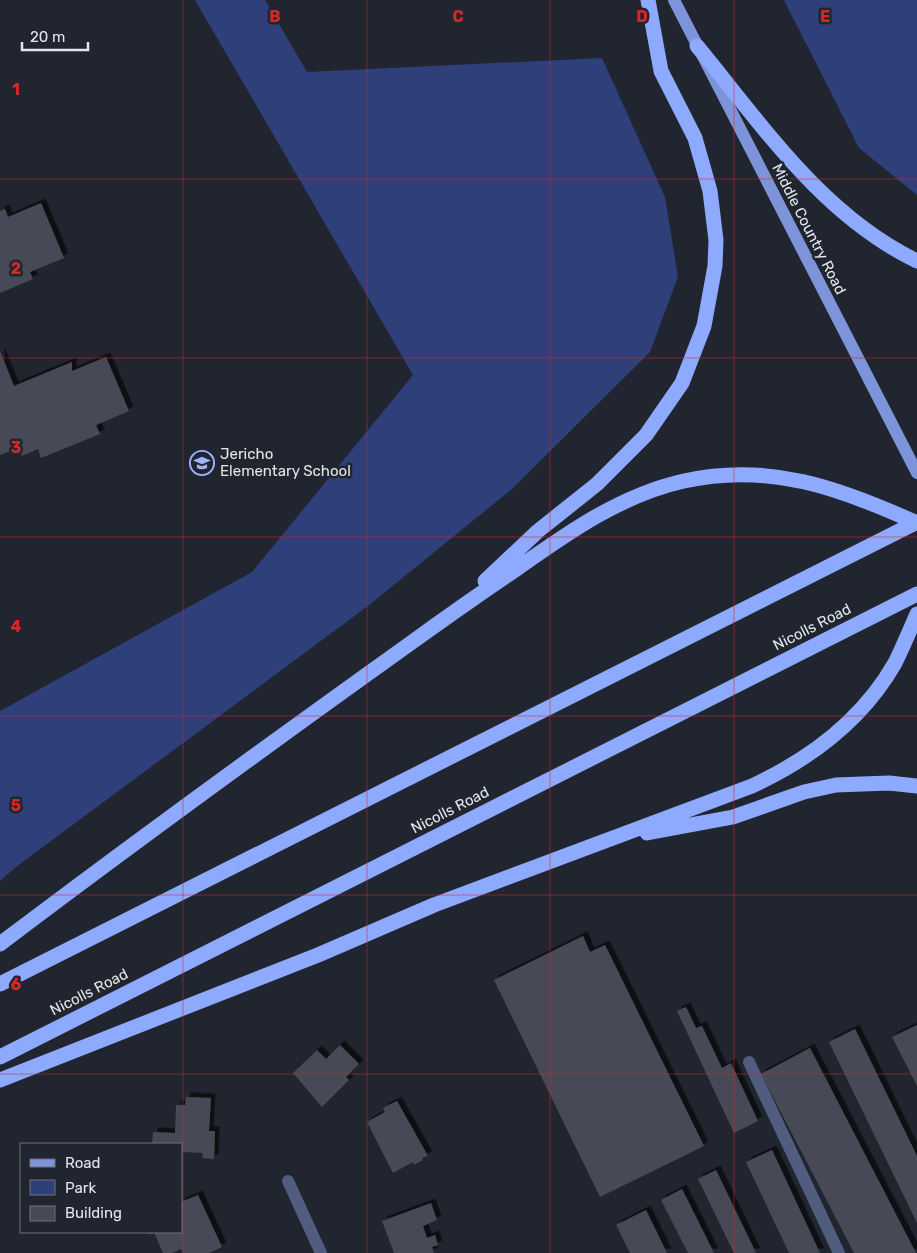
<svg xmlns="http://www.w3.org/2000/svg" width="917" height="1253" viewBox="0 0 917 1253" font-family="Rubik,sans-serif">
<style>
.green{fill:#2e3f7a}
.building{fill:#464a56;filter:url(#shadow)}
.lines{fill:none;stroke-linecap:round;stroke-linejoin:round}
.street{stroke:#515d7f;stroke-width:12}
.primary{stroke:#7d94da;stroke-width:12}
.highway{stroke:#8eaafe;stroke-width:15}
.grid{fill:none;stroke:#d62828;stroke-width:1;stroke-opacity:0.55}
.labels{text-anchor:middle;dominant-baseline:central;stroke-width:5;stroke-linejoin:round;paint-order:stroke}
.street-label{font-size:15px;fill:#e3e6ed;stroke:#21252f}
.poi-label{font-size:15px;fill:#e3e6ed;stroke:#21252f;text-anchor:start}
.grid-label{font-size:16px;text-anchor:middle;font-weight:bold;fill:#d62828;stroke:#21252f;stroke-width:5;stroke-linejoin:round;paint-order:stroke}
</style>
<defs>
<filter id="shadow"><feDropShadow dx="4.5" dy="-4.5" stdDeviation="0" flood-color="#0009"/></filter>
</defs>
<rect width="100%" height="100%" fill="#21252f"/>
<path class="green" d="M195 0H265L307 72 602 58 665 197 678 277 650 352 512 489 368 606 16 867 0 881V711L252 572 413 375Z
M784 0H917V195L859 148Z"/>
<path class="building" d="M41 203 64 258 30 272 33 279 0 293V211L5 209 8 217Z
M0 351 14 386 72 362V371L106 357 129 411 96 425 100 434 41 458 38 449 22 456 19 448 0 455Z
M583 936 590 952 605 945 704 1146 600 1197 494 980Z
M686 1007 696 1028 702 1026 722 1068 731 1063 758 1121 734 1133 677 1011Z
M917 1025V1086L892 1037Z
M855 1029 917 1156V1223L829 1042Z
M340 1045 359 1064 346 1077 349 1080 322 1107 293 1073 317 1050 326 1059Z
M810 1048 916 1253H854L761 1074Z
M186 1097 211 1098 209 1131H215L214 1159 202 1158 203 1153 181 1152V1144H152L153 1132 175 1133 176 1105H185Z
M397 1101 428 1156 422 1158 423 1160 414 1165 413 1162 393 1173 367 1122 385 1112 383 1108Z
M772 1150 820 1253H789L746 1162Z
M716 1170 756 1253H734L698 1179Z
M682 1189 714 1253H688L661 1200Z
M198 1195 222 1247 209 1253H183L181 1249 172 1253H163L154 1232 149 1235 148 1232H181V1202Z
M431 1203 437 1220 423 1226 427 1238 435 1235 438 1245 432 1247 434 1253H394L382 1221Z
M646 1210 667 1253H630L616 1225Z"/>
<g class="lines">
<path class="street" d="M749 1062 839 1253
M288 1181 321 1253"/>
<path class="primary" d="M674 0 917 473"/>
<path class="highway" d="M697 46C763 126 822 215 917 261
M485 581 538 531 597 484 646 435 682 383 704 326 715 266 716 240 710 191 695 138 661 71 648 0
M647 833 733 817 804 792 836 785 889 783 917 786
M0 944C135 842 271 743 408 645 444 619 481 593 518 568 569 532 621 495 684 481 769 462 840 488 917 523
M0 984 917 522
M0 1057 917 594
M0 1080 318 955 434 905 752 786C810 759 863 719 895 663 903 647 910 630 917 614"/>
</g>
<path class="grid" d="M183 0V1253M367 0V1253M550 0V1253M734 0V1253M0 179H917M0 358H917M0 537H917M0 716H917M0 895H917M0 1074H917"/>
<defs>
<symbol id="school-ring" viewBox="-11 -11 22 22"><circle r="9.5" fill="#21252f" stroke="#9bb4fd" stroke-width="1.5"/><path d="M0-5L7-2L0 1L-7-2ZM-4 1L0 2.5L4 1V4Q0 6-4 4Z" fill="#9bb4fd"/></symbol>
</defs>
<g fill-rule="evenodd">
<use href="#school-ring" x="188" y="449" width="28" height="28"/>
</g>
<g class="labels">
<g class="street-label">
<text transform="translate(809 229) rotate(63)">Middle Country Road</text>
<text transform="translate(812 627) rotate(-27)">Nicolls Road</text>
<text transform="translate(450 810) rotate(-27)">Nicolls Road</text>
<text transform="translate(89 992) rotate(-27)">Nicolls Road</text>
</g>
<g class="poi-label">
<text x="220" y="454">Jericho<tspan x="220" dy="17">Elementary School</tspan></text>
</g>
</g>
<g class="grid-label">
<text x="275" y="22">B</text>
<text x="458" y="22">C</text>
<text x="642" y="22">D</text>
<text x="825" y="22">E</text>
<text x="16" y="95">1</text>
<text x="16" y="274">2</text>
<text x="16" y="453">3</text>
<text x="16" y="632">4</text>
<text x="16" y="811">5</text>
<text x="16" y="990">6</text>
</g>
<rect x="20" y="1143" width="162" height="90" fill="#21252f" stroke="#6f727b"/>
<rect x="30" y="1159" width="25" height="8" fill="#7d94da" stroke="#6f727b"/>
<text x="65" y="1168" font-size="15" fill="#e3e6ed">Road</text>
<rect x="30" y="1180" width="25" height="15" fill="#2e3f7a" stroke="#6f727b"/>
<text x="65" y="1193" font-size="15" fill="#e3e6ed">Park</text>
<rect x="30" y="1206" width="25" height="15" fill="#464a56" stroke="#6f727b"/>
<text x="65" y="1218" font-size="15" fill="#e3e6ed">Building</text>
<path d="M22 42v8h66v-8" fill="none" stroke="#e3e6ed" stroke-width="2.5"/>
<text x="30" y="42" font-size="15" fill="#e3e6ed" stroke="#21252f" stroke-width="4" paint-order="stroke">20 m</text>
</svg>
